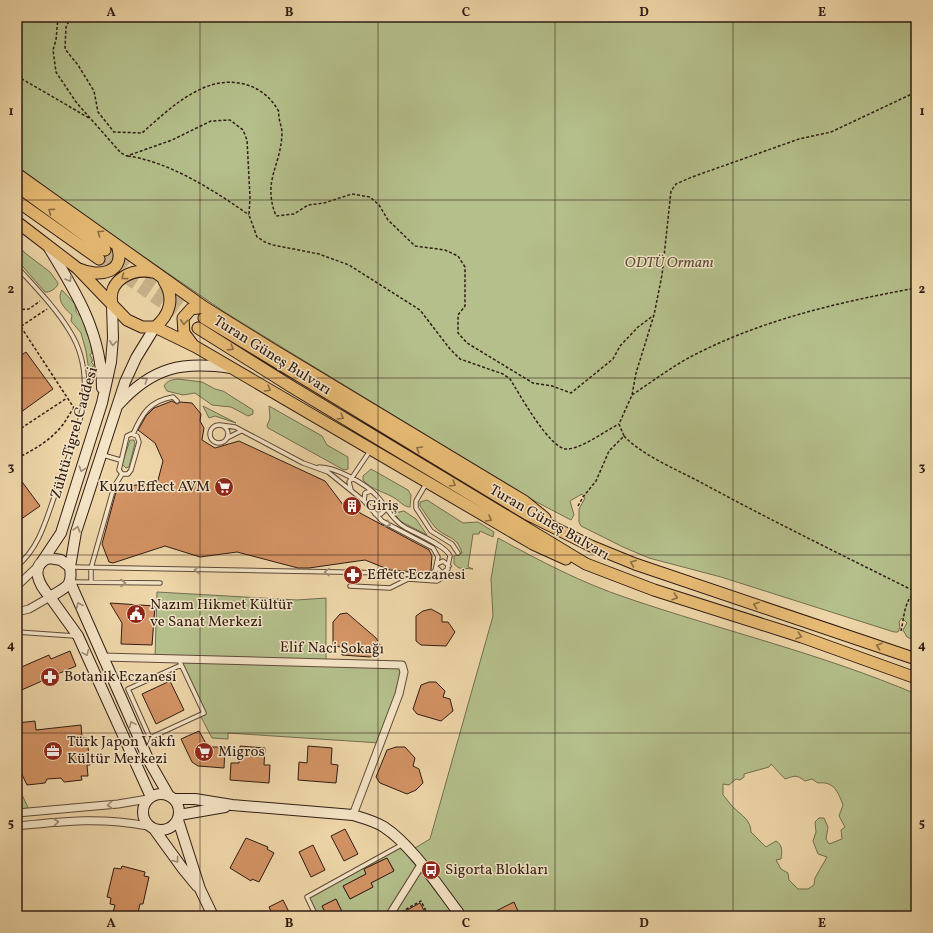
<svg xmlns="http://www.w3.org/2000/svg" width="933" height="933" viewBox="0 0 933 933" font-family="Vollkorn,serif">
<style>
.green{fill:#b4bf8b;stroke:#726e50;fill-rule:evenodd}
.building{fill:#d39364;stroke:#301c14}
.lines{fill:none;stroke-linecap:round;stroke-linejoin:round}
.primary-tunnel{stroke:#c8b18a;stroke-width:11;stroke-dasharray:11 5.5;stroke-linecap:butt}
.lane-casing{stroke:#604a39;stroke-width:5.5}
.street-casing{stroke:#604a39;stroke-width:9}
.secondary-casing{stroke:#301c14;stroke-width:12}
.primary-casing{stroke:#301c14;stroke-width:13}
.path{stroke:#301c14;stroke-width:1.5;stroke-dasharray:3 2;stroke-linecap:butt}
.lane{stroke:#f4e4c6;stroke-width:3.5}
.street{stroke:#f4e4c6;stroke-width:7}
.secondary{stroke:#f4e4c6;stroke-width:10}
.primary{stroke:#e7bb74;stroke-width:11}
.oneway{stroke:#8c6c44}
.oneway2{stroke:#9c8a76}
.grid{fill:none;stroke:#301c14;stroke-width:1;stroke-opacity:0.55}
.labels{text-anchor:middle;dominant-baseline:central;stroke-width:3;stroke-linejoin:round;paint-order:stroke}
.park-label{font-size:15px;font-style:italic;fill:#584d38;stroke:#f4e4c6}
.street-label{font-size:15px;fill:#301c14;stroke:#f4e4c6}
.poi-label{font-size:15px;fill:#301c14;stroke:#f4e4c6;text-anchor:start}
.neatline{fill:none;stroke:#301c14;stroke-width:1.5}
.grid-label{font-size:13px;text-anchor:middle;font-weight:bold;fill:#301c14}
</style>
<rect width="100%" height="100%" fill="#eed6a8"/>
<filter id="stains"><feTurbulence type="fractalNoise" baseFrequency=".005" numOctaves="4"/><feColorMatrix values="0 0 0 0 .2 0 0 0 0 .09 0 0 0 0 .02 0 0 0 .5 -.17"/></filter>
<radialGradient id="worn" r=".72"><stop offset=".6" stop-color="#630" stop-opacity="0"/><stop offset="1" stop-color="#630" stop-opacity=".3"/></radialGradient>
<path class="green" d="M17 17H916V641L907 637 903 630 907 623 902 618 899 622 900 628 898 632H894L721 577 649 558 623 547 581 526 579 522V509L585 498 582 494 570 501 574 515 571 520 529 498 226 313 90 220 17 166Z
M17 244 25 253 50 272 58 283C58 288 49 293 45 292L17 260Z
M62 290 75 304C77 318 76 310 82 318L87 334 90 338 92 353 90 355 93 361 91 362 94 365 92 368 95 373 92 375 95 381 90 378 86 351 81 333 71 321 72 315C65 309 56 300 62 290Z
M178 379 202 382 215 389 223 391 253 410V414L248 416 231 407 212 405 195 393 183 395 167 391 164 386C168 380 171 380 178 379Z
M203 406 236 423 215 416 209 418Z
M269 406 322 436 327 445 348 457V469L344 470 268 428 267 426 270 418Z
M130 440H134L135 443 129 467 126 468 122 464Z
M371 469 408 490 411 495 410 507C405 507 401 503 396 499 386 492 371 490 363 480V476Z
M427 500 463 523 478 522 494 532 493 537 480 531 479 534H473L468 567 473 569 459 568 454 564V556L462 553C457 535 446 539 435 527 430 521 425 513 420 506V502Z
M404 511 416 519 427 535 400 521 394 513Z
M498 538C540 561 582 583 627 598 724 631 822 654 916 694V916H521L513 902 496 916H427L420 904 403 912 405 916H344L336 899 322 906 327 916H316L307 897 403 843 410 851 430 839 493 616 491 579ZM771 764 785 779C794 776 796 774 805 781L812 779 818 783C834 781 838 792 843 805L839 816 845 827 841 830 842 839 829 844 826 839 828 827 824 818H819L815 822 816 832 813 841 818 854 827 857 815 878 814 885 808 889H798L789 880 788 873 781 869 776 860 781 859C782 852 783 845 776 841L766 847 751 832C751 820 741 815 733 807 729 803 727 799 723 795V784L729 785 736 779 740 780 744 777V774L769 767ZM387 858 394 870 371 883 373 887 350 899 343 886 366 874 364 869Z
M157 592 297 600 326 598V662L399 663 404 672 380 743 228 733V739L212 738 200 715 203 713 179 659 155 658Z
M17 784 30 812 17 813Z"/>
<path class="building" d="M26 352 53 389 17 415V358Z
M172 401 177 404 180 402 192 403 201 414 200 421 204 428 202 440 215 448 239 441 325 481 344 506 349 500 353 502 360 513 429 550 432 556 431 570 426 573 390 570 365 560 309 568H298L237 552 200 557 165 546 113 563 109 562 102 544 117 488 119 486 157 484 163 461 155 443 138 430 146 416 154 408Z
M17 475 40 506 17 522Z
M110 603 155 606 152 645 121 644 122 623Z
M431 609 442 615V622H448L455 632 446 646 421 645 416 641V616L423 611Z
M347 613 376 638 380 645 376 654 370 657 342 655V647L333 646V622L340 614Z
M70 651 76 666 17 692V669L49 655 51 659Z
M170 681 184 710 156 724 142 694Z
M429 682H436L445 691 443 697 450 699 453 711 441 721 417 714 413 709 421 685Z
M35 721 36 730 81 725 82 738H87L90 765H87L88 776H81L82 780 64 782 61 778 47 779 45 783 27 785 17 764V723Z
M199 731 208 747H225L224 768 198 766 192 762 181 739Z
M240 746 265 748 264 765H270L269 783 230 780 231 763H239Z
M308 746 332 748 331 764 338 765 336 783 298 780 299 762 307 763Z
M396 747H405L415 758 413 766 419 769 423 783 416 790 407 794 380 783 376 777 387 750Z
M345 829 358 854 344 861 331 836Z
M246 838 268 847 267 849 274 853 259 882 252 879 251 881 230 868Z
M313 845 325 870 311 877 299 852Z
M387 858 394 871 371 883 373 887 350 899 343 886 366 874 364 869Z
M122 866 145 872 144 876 149 877 143 904H140L138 913 133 911 132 916H112L115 905 110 904 111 898 107 897 114 868 121 869Z
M336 899 344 916H327L322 906Z
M283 900 291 916H273L269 907Z
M514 902 520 916H486Z
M420 903 427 916H396Z"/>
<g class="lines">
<path class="primary-tunnel" d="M105 250 204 318
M99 259 198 328"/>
<defs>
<path id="lane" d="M17 267C35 287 55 307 69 330 102 381 75 438 57 489 47 516 40 548 17 566
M210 434a9 9 0 1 1 18 0a9 9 0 1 1-18 0Z
M131 434 137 436 139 442 131 470 128 474H122L119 470 127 436Z
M133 434C142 414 149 401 173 397L177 401
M227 438 241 431
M103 455 120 460
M319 467C336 467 366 484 377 496 386 506 393 521 406 528 416 533 446 546 450 556L446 575 437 581 408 579 390 588 350 586
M426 484 416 501V508L431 531 452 544 458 553
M351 490 349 482 370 451
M364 501 365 493 371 491
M375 514H381L384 511V506
M437 564 443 561 449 566
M71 567 392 573 427 576 435 571 438 557 433 548 382 521 364 501 328 472 303 463 235 427 220 425
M437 568 442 573 448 569
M71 582 160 583
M91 582V568L114 487 122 474
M17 632 75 636
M150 738 128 689 181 665
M141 742 204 713 179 660
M316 916 307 897 403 844"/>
<path id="street" d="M17 586 38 566
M17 612 29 609 50 597
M102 657 402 665 404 672 399 694 353 815
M17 813 118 804 148 799
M17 826C65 821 100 817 148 826
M389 916 421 865"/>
<path id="secondary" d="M49 248C76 292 102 334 102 388
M119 404C153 367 182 361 231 368
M49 558 61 560 70 567C73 588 65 587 50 597 40 586 28 566 49 558Z
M41 563 61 533 102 403 111 362 113 338 112 304
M70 567 76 532 125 382 136 358 155 327
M70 582 149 761 169 796
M50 597 78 636 151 797
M143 812a18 18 0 1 1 36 0a18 18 0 1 1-36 0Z
M174 799H195L232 805 353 815C363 818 375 821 384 827 413 846 440 889 461 916
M179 815 225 807
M178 820 200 889 213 916
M154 829 183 869 197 886"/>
<path id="primary" d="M17 174 204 307 270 348 524 501 545 518
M17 186 105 250
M17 201 99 259
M17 222 77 268 127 320 142 327H155L196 347 533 544 566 559
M79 269C99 278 127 273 117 245
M112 304C107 280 132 268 153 272
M204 318 527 514 591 546 635 564 916 659
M155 327C170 315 175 298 164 281
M198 328 292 387 586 564 654 590 802 637 916 678
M193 345 184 333 183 318 191 309 204 307"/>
</defs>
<use href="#lane" class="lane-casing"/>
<use href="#street" class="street-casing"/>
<use href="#secondary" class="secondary-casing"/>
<use href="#primary" class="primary-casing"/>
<path class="path" d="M58 17 56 40 53 50 56 72 76 102 121 153 127 156 172 140 211 121 230 120 243 130 247 140 250 197 249 215 257 237 265 242 273 245 319 254 349 265 420 310 450 349 460 359 503 374 510 379C519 393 550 450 567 449 581 449 605 431 619 424
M71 17 66 27 65 49 78 65 94 91 98 112 114 132 142 133C160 117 179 99 201 89 230 75 264 83 279 112 278 120 282 126 282 133 281 167 262 180 276 216L294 214 308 205 324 203 352 194 370 197 379 205 388 220 415 246 445 250 458 256 465 267V306L458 315V333L467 343 533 383 552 386 571 393 613 359 620 346 638 327 654 315
M17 76 89 118
M128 156C170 162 215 191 249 215
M17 310 29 309 40 301
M21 327 74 408
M17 329 47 309
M632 395C653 381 674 365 696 354 765 319 840 302 916 288
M17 431 67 398
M624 436C643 456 678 470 702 483 772 521 844 556 916 592
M17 458C34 450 49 441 61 427 66 421 69 414 74 408
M578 506 583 497 596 481 609 451 624 436 619 424 632 395 636 373 654 315 662 275 671 191 676 184 692 177 799 139 831 132 916 92
M901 631C904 619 904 599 916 592
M403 916 401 912 421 901 428 915 433 916"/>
<use href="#lane" class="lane"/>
<use href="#street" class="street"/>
<use href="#secondary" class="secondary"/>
<use href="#primary" class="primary"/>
</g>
<defs><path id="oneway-chevron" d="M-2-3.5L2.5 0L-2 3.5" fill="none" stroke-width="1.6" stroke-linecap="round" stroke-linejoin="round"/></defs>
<g class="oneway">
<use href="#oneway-chevron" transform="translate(51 211) rotate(-144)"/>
<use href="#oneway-chevron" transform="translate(100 233) rotate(-145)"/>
<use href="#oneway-chevron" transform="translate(124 277) rotate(144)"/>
<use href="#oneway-chevron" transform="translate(184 322) rotate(94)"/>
<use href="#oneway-chevron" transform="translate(231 348) rotate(32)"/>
<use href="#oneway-chevron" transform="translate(268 389) rotate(31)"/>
<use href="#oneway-chevron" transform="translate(341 417) rotate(31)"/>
<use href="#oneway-chevron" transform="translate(419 449) rotate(-149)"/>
<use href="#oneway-chevron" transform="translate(453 484) rotate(31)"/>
<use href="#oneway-chevron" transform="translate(489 519) rotate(30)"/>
<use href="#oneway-chevron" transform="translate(633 563) rotate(-159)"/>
<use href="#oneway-chevron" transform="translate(675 597) rotate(17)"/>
<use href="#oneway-chevron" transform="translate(756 605) rotate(-161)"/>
<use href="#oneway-chevron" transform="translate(799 636) rotate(18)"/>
<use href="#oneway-chevron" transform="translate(879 646) rotate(-161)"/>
</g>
<g class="oneway2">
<use href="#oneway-chevron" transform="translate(69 279) rotate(59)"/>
<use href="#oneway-chevron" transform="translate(113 343) rotate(95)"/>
<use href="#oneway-chevron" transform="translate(145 380) rotate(-33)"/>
<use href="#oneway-chevron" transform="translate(82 469) rotate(107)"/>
<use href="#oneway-chevron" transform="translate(388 524) rotate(27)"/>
<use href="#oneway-chevron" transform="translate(77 529) rotate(-74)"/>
<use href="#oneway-chevron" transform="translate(197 570) rotate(-179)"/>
<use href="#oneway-chevron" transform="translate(327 572) rotate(-179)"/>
<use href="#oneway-chevron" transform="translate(123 583)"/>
<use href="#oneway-chevron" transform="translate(79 605) rotate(-113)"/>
<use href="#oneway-chevron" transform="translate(86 653) rotate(66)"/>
<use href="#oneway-chevron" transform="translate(132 724) rotate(-114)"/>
<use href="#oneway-chevron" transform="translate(110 805) rotate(175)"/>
<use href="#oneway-chevron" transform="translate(56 822) rotate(-6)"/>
<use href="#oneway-chevron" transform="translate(176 860) rotate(53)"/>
</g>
<path class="grid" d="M200 17V916M378 17V916M555 17V916M733 17V916M17 200H916M17 378H916M17 555H916M17 733H916"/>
<defs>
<symbol id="supermarket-disc" viewBox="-11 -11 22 22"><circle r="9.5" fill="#8f2418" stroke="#f4e4c6"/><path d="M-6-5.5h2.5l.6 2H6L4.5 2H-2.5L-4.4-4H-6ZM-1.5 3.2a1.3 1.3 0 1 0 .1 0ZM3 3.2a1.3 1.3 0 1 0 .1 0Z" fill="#fff"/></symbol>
<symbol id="building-disc" viewBox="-11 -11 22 22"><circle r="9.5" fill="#8f2418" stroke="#f4e4c6"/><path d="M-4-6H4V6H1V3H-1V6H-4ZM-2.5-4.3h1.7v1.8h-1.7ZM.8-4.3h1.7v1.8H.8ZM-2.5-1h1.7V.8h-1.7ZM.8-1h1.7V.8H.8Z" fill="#fff"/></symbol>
<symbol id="pharmacy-disc" viewBox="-11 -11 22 22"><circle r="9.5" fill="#8f2418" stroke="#f4e4c6"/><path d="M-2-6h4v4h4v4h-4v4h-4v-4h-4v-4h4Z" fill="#fff"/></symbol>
<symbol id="civic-disc" viewBox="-11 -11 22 22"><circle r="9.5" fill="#8f2418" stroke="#f4e4c6"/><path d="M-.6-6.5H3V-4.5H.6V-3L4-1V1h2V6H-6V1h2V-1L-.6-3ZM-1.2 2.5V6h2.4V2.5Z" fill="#fff"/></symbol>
<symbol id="office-disc" viewBox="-11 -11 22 22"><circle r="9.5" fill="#8f2418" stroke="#f4e4c6"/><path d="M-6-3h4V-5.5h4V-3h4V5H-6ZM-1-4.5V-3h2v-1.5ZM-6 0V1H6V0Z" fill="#fff"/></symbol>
<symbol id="bus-disc" viewBox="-11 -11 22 22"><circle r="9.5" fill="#8f2418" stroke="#f4e4c6"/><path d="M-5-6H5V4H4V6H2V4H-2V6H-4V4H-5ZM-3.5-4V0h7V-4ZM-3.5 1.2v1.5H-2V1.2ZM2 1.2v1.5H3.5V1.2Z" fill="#fff"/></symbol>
</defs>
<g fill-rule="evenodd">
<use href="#supermarket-disc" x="213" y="476" width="22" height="22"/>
<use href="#building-disc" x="341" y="495" width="22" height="22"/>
<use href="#pharmacy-disc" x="342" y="564" width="22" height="22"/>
<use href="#civic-disc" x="125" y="603" width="22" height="22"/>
<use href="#pharmacy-disc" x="39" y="666" width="22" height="22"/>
<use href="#office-disc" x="42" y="740" width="22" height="22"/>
<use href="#supermarket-disc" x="193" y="741" width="22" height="22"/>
<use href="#bus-disc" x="420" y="859" width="22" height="22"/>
</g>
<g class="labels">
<g class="park-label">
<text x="669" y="263">ODTÜ Ormanı</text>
</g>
<g class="street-label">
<text transform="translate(272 356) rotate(32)">Turan Güneş Bulvarı</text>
<text transform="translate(75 433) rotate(-74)">Zühtü Tigrel Caddesi</text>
<text transform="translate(549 523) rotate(30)">Turan Güneş Bulvarı</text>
<text transform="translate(332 649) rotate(1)">Elif Naci Sokağı</text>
</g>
<g class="poi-label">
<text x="210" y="487" text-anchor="end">Kuzu Effect AVM</text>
<text x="366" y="506">Giriş</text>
<text x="367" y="575">Effetc Eczanesi</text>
<text x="150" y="605">Nazım Hikmet Kültür<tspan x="150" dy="17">ve Sanat Merkezi</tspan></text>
<text x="64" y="677">Botanik Eczanesi</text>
<text x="67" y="742">Türk Japon Vakfı<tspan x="67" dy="17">Kültür Merkezi</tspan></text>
<text x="218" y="752">Migros</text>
<text x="445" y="870">Sigorta Blokları</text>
</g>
</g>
<rect width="933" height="933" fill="none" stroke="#eed6a8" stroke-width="44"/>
<rect x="22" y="22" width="889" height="889" class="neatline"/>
<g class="grid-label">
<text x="111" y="16">A</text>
<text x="289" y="16">B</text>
<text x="466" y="16">C</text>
<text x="644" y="16">D</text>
<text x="822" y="16">E</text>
<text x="11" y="115">1</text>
<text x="922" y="115">1</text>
<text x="11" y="293">2</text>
<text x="922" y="293">2</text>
<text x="11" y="471">3</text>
<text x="922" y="471">3</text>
<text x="11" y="649">4</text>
<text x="922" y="649">4</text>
<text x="11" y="827">5</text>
<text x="922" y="827">5</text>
<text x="111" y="927">A</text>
<text x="289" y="927">B</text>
<text x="466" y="927">C</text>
<text x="644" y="927">D</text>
<text x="822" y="927">E</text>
</g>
<rect width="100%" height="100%" filter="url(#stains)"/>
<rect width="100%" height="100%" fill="url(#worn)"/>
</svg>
